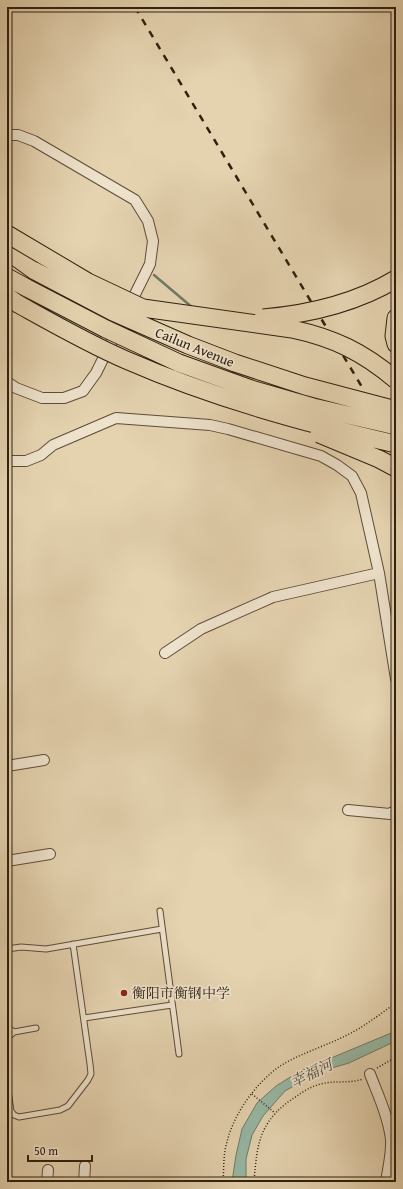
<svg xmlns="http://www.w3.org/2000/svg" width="403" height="1189" viewBox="0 0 403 1189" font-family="'Gentium Book Plus','Noto Serif SC',serif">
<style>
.water{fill:#97b9a6;stroke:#6d7c6a}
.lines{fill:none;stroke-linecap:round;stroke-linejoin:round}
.stream{stroke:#6d7c6a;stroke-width:2.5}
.lane-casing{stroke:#5b4d37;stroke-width:7}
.street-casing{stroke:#5b4d37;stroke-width:12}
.highway-casing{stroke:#2d200f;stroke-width:19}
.path{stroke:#2d200f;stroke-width:1.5;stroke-dasharray:1 2;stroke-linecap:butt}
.lane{stroke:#eee2cc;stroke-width:5}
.street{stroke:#eee2cc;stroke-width:10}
.highway{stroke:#e5d3b0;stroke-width:17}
.rail{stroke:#2d200f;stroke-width:2.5;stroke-dasharray:7 7;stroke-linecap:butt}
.highway-bridge-casing{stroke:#2d200f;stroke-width:19;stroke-linecap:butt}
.highway-bridge{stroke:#e5d3b0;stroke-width:17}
.poi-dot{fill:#8f2418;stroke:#eee2cc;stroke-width:1.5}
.labels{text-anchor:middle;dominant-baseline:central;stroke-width:3.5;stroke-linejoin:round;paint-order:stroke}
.street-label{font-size:14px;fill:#2d200f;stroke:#eee2cc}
.poi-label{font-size:14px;fill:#2d200f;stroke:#eee2cc;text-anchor:start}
.water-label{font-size:15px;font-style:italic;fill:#4d4e3c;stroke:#eee2cc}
</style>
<rect width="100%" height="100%" fill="#e5d3b0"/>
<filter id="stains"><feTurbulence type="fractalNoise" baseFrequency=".005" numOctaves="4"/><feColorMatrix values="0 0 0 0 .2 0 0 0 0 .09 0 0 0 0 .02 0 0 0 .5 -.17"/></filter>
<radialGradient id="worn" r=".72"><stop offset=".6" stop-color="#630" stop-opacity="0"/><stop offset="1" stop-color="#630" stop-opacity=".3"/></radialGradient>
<path class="water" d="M396 1031V1041L349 1063 318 1072 285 1091 263 1116 252 1135 246 1159V1182H232L236 1155 242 1129 257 1103 276 1086 300 1071Z"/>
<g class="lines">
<path class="stream" d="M154 275 193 308"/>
<defs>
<path id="lane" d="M160 911 179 1054
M7 949 21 947 46 949 162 929
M84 1018 172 1005
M7 1027 14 1032
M7 1038 14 1032 36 1028
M7 1084 11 1111 14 1115 19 1117 60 1110 68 1106 88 1080 91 1074 90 1064 73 944"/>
<path id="street" d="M7 135H18L34 141 135 200 148 221 153 241 150 264 96 373 83 391 64 398H42L16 388 7 382
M7 461H26L41 455 53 445 116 418 210 425 228 429 321 456 337 465 352 476 361 493 379 573 396 679
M165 653 201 629 273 597 379 573
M7 766 44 760
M348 810 390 814 396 810
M7 861 50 854
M370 1074C378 1095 388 1116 391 1139 392 1153 388 1168 386 1182
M47 1182 48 1170
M84 1182 85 1166"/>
<path id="highway" d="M7 251 35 271
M7 277 27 288
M7 296 18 304
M396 318 394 336 396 344"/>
</defs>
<use href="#lane" class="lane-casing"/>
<use href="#street" class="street-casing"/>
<use href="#highway" class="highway-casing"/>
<path class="path" d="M377 1068 396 1057
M252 1094 275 1113
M223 1182C224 1169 223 1155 227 1142 234 1113 256 1083 280 1066 301 1053 326 1046 347 1035 364 1027 380 1014 396 1003
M254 1182C257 1142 260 1119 297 1096 304 1091 312 1086 321 1084 335 1080 349 1084 363 1079"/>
<use href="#lane" class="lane"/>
<use href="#street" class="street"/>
<use href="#highway" class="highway"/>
<path class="rail" d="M135 7 362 387 396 486"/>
<defs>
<path id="highway-bridge" d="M7 234 88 282 143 308 292 329C334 338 363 352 396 380
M35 271 113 312 188 345 235 363 305 386 396 410
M27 288 106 329 179 363 251 389 313 407 396 426
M18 304C54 324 89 344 126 360 213 398 304 423 396 444
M263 318C310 314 356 303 396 279
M319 434 379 459 396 468"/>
</defs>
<use href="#highway-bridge" class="highway-bridge-casing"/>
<use href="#highway-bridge" class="highway-bridge"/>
</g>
<circle class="poi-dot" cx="124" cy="993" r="4"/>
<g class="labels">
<g class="street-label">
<text transform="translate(195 347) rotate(22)">Cailun Avenue</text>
</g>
<g class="poi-label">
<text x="132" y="993">衡阳市衡钢中学</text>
</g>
<g class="water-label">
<text transform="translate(311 1073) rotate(-26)">幸福河</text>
</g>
</g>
<rect width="403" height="1189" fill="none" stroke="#e5d3b0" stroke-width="24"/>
<rect x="8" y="8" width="387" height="1173" fill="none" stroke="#2d200f" stroke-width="2"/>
<rect x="12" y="12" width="379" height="1165" fill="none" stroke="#2d200f"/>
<path d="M28 1155v6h64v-6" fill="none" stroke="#2d200f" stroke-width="2"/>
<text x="34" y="1155" font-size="12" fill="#2d200f" stroke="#eee2cc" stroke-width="3" paint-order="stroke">50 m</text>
<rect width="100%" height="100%" filter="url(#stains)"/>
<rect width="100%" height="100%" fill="url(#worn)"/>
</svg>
